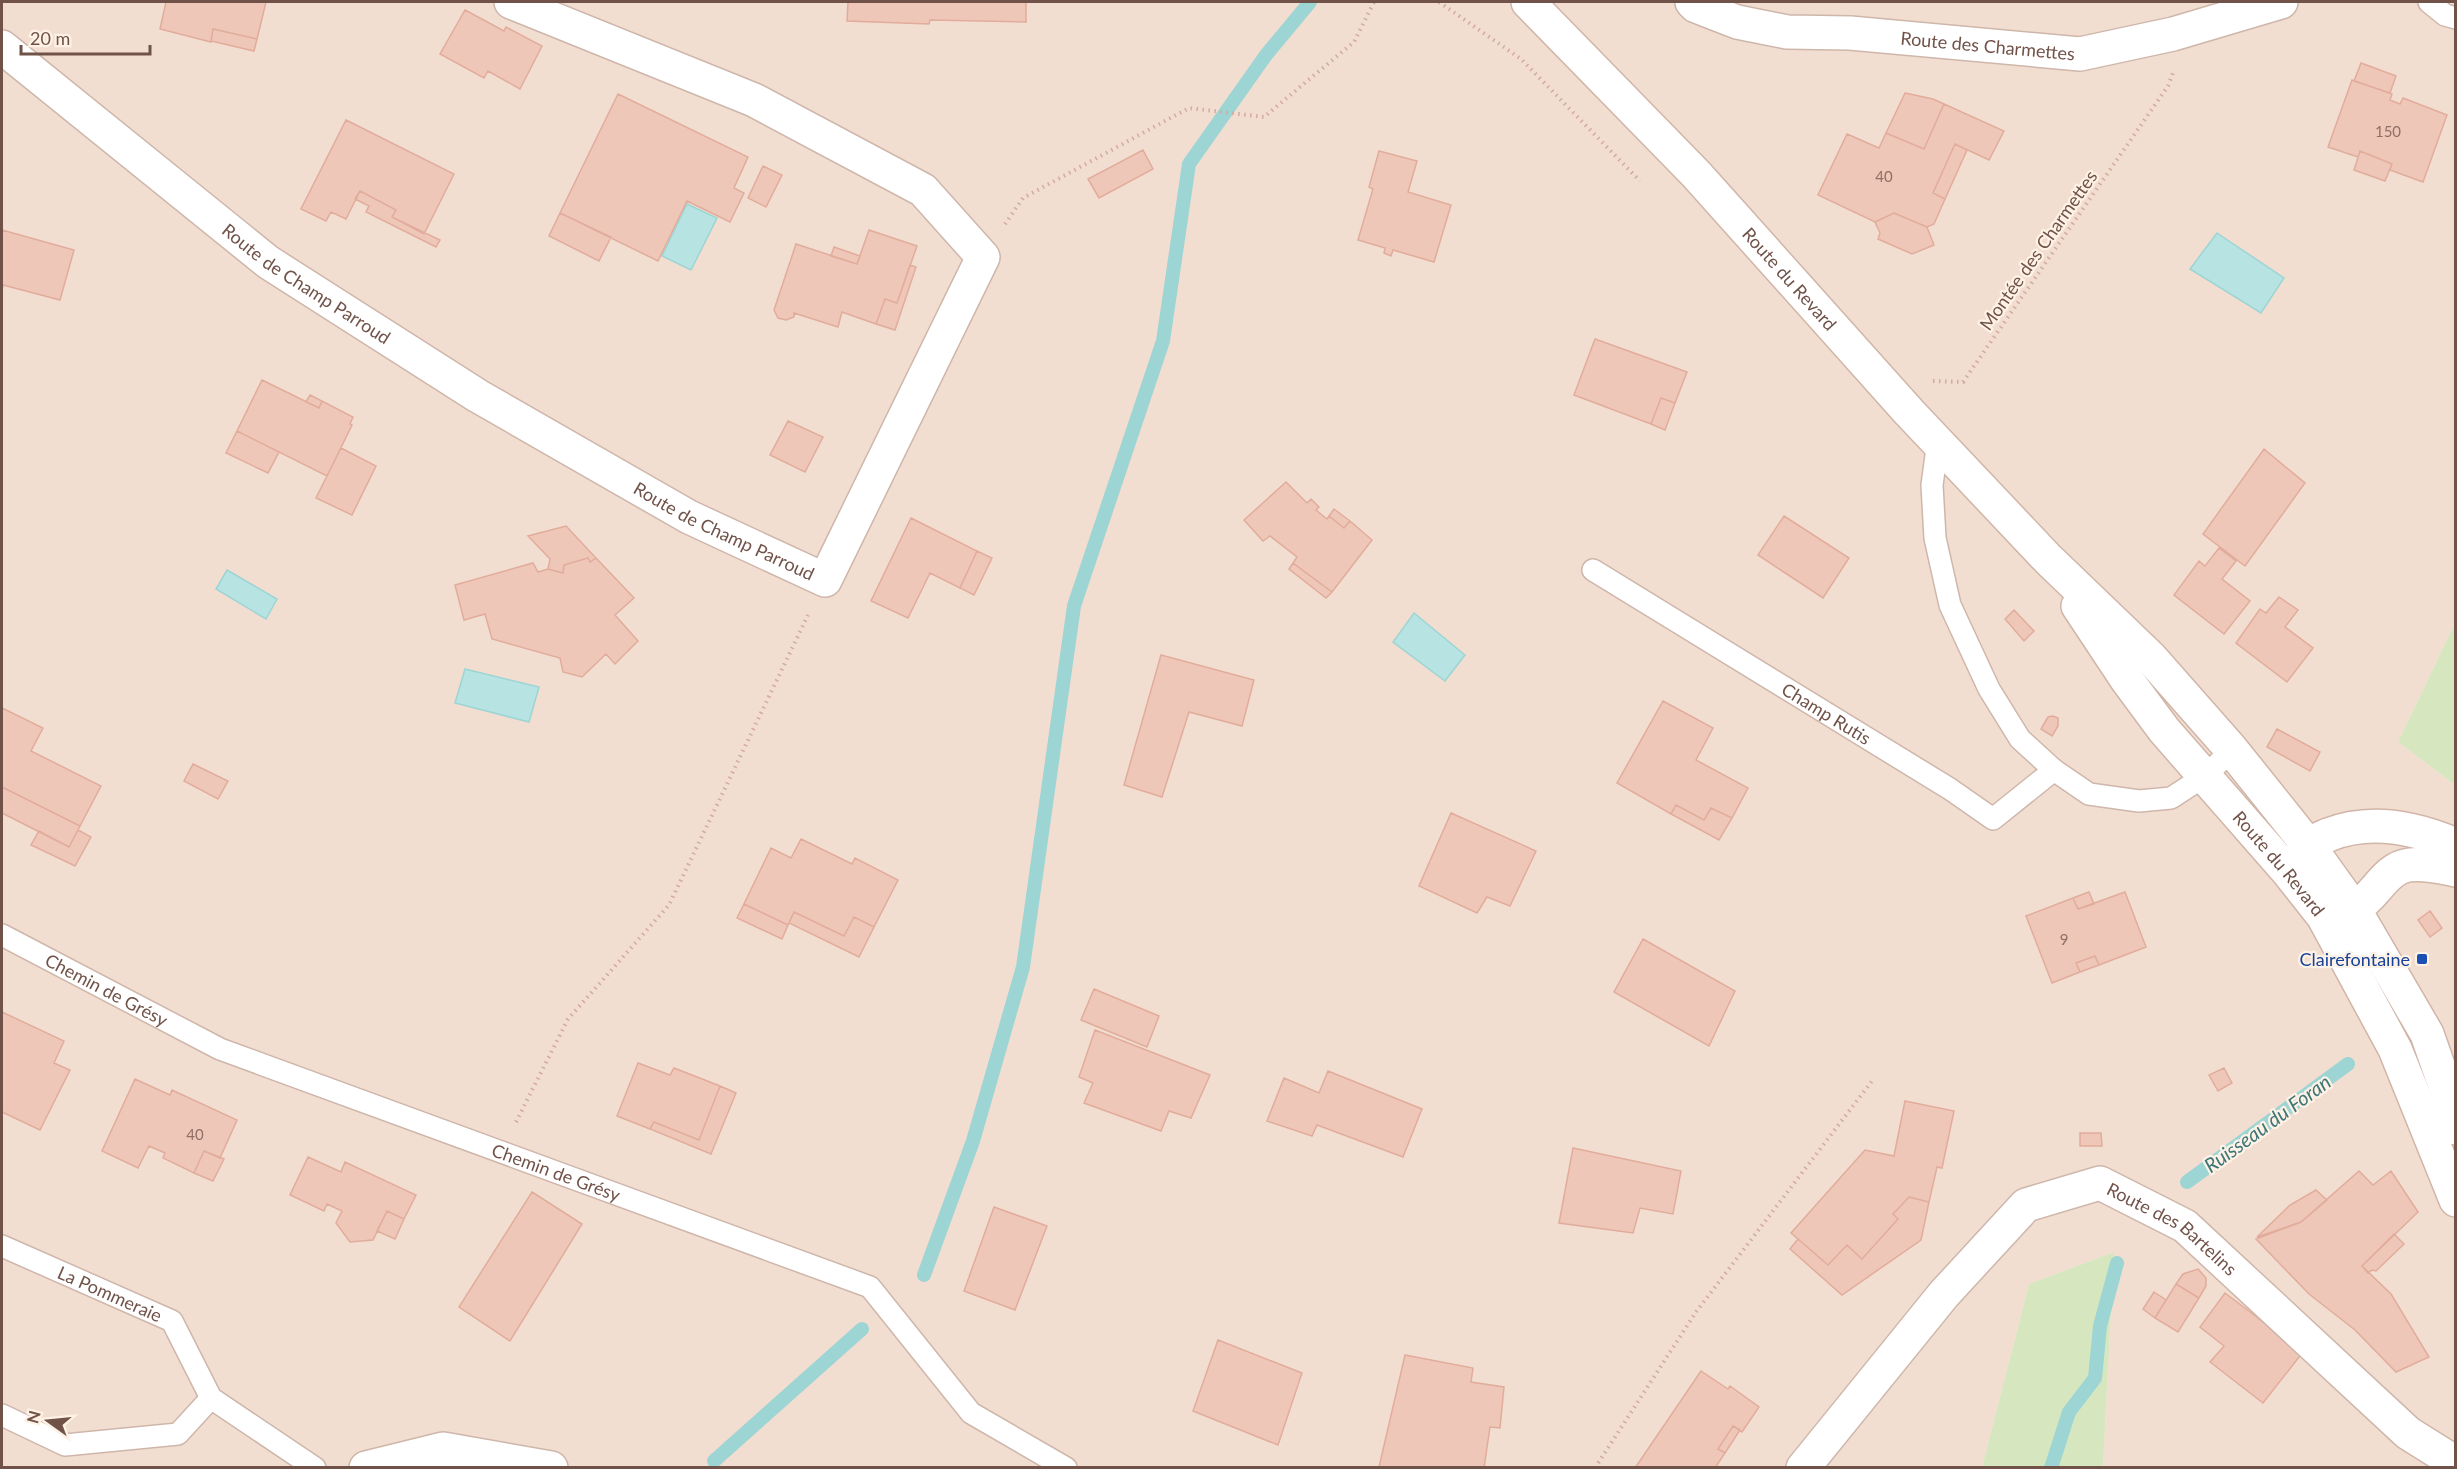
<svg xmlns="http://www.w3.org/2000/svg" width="2457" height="1469" viewBox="0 0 2457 1469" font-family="Lato,sans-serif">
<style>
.residential{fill:#f2ded0}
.green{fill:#d6e7c0}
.water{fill:#b7e3e3;stroke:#9dd4d4;stroke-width:1.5}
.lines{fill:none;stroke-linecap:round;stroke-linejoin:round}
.stream{stroke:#9dd4d4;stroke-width:14}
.building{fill:#efc7b9;stroke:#e1ac9b;stroke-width:1.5}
.lane-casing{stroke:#ceb6ab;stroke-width:24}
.street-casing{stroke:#ceb6ab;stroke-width:36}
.secondary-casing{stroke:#d0b5a8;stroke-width:36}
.path{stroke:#d3ab9d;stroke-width:4;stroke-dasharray:1.5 4.5;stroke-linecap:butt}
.lane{stroke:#fff;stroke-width:21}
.street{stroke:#fff;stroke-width:33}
.secondary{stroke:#fff;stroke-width:33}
.transit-dot{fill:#1a4fb4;stroke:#fef2e6;stroke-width:2}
.labels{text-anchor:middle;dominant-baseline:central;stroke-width:4.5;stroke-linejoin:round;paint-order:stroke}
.number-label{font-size:15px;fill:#906f65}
.street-label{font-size:18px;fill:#715249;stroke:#fef2e6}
.transit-label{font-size:18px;fill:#164399;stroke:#fef2e6;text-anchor:end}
.water-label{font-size:20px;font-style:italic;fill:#3e7576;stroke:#fef2e6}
</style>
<rect width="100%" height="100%" fill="#fbede1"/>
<path class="residential" d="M2 2H2455V623L2398 742 2455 785V1467H2103L2114 1252 2029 1284 1982 1467 2 1468Z"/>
<path class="green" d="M2455 623V785L2398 742Z
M2114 1252 2103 1467H1982L2029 1284Z"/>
<path class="water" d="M687 204 717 218 691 270 662 256Z
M2217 233 2284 278 2261 313 2190 269Z
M227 570 277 599 266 619 216 589Z
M1414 613 1465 655 1445 681 1393 642Z
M465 669 539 687 529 722 455 703Z"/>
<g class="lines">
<path class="stream" d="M2187 1182 2348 1064
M924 1275 973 1141 1023 967 1074 606 1163 341 1189 164 1266 55 1310 2
M714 1461 862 1329
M2051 1468 2069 1412 2095 1378 2100 1326 2117 1263"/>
</g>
<path class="building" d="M166 2H266L257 39 213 29 211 42 160 29Z
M848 2H1026V22L930 20 929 24 847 21Z
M465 10 504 31 506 27 542 46 520 89 488 71 484 78 440 54Z
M213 29 257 39 254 51 211 41Z
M2361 63 2396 76 2390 93 2354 81Z
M2352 80 2392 94 2390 100 2400 104 2403 98 2447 115 2423 182 2390 170 2392 164 2360 151 2358 157 2328 147Z
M1905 93 1933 99 1944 104 1924 149 1886 133Z
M618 94 748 157 734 188 744 193 730 222 687 201 658 261 560 213Z
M1944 104 2004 131 1989 160 1955 144 1933 193 1945 199 1934 224 1927 227 1894 213 1875 222 1818 195 1847 134 1879 148 1886 133 1924 149Z
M346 120 454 174 424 234 392 217 396 210 360 191 346 219 331 212 326 221 301 209Z
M1955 144 1967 150 1945 199 1933 193Z
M1143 150 1153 169 1099 198 1088 179Z
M1379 151 1417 161 1408 192 1451 205 1434 262 1393 250 1391 256 1384 253 1385 248 1358 240 1373 189 1369 187Z
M2360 151 2392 164 2385 181 2354 170Z
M763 166 782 175 766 207 748 198Z
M360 191 396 210 392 217 440 240 436 247 366 212 369 206 355 199Z
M560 213 611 237 599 261 549 236Z
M1894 213 1927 227 1934 245 1912 254 1878 239 1880 233 1875 222Z
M2 230 74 250 60 300 3 285 2 291Z
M869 230 917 246 897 303 885 299 876 324 842 312 838 327 794 313V317L786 320 778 318 774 310 796 244 857 264Z
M834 247 860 256 857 264 831 256Z
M910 265 916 267 895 330 876 324 885 299 897 303Z
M1595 339 1687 372 1675 403 1661 398 1651 424 1574 395Z
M262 380 319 408 322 401 353 417 350 424 352 425 327 476 237 431Z
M310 395 322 401 319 408 306 402Z
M1661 398 1675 403 1665 430 1651 424Z
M788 421 823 437 805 472 770 455Z
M237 431 279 452 268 473 226 453Z
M341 448 376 466 352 515 316 498Z
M2264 449 2305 483 2245 566 2203 534Z
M1286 482 1307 503 1311 499 1319 507 1316 510 1327 519 1329 516 1344 528 1350 521 1372 540 1332 592 1293 563 1297 557 1270 536 1263 541 1244 520Z
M1334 509 1350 521 1344 528 1329 516Z
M1784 516 1849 558 1823 598 1758 555Z
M911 518 977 551 960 588 930 573 908 618 871 601Z
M566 526 596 558 590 562 588 558 564 565 563 573 548 569 550 559 528 536Z
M2219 548 2236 561 2222 579 2250 601 2224 634 2174 595 2199 561 2205 566Z
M977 551 992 558 974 595 960 588Z
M588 558 590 562 596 558 634 598 615 615 638 641 615 664 606 654 582 677 563 672 560 658 492 639 485 614 464 620 455 585 533 563 538 572 548 569 563 573 564 565Z
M1293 563 1332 592 1326 598 1289 569Z
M2279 597 2298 610 2285 627 2313 648 2287 682 2236 643 2260 609 2266 613Z
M2014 610 2034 631 2024 641 2005 619Z
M1161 655 1254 680 1242 726 1189 712 1162 797 1124 785Z
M1663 701 1713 728 1696 760 1748 788 1732 818 1711 808 1704 820 1676 805 1671 814 1617 783Z
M2 708 43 728 31 751 101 786 80 826 2 787Z
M2053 716 2058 718V726L2052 736 2041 729 2048 717Z
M2277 729 2320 752 2310 771 2267 747Z
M193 764 228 781 218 799 184 781Z
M2 787 80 826 69 847 2 813Z
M1676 805 1704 820 1711 808 1732 818 1719 840 1671 814Z
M1451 813 1536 851 1510 906 1487 897 1477 913 1419 886Z
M78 830 91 837 75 866 31 845 39 831 69 847Z
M801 839 852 864 855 858 898 880 874 927 854 917 844 936 794 912 788 925 744 904 771 848 791 858Z
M2089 892 2094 904 2078 909 2073 898Z
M2125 892 2146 947 2099 965 2095 956 2076 963 2080 972 2052 983 2026 916 2073 898 2078 909Z
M744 904 788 925 782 939 737 918Z
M2430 911 2442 928 2430 937 2418 920Z
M794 912 844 936 854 917 874 927 859 957 789 923Z
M1643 939 1735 991 1709 1046 1614 992Z
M2095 956 2099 965 2080 972 2076 963Z
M1094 989 1159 1016 1147 1047 1081 1020Z
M2 1012 64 1041 54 1063 70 1070 40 1130 2 1112Z
M1095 1030 1210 1075 1191 1118 1169 1111 1161 1131 1084 1103 1093 1083 1079 1077Z
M638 1063 670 1075 674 1068 720 1086 699 1140 654 1122 650 1129 617 1116Z
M2224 1068 2232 1083 2218 1091 2209 1075Z
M1328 1071 1422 1109 1403 1157 1317 1125 1312 1136 1267 1121 1284 1078 1319 1093Z
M135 1079 170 1095 172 1090 237 1120 220 1158 204 1151 194 1173 163 1158 165 1153 149 1146 138 1168 102 1151Z
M720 1086 736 1093 711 1154 650 1129 654 1122 699 1140Z
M1905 1101 1954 1111 1942 1168 1937 1167 1929 1202 1909 1197 1893 1214 1898 1219 1862 1259 1847 1245 1828 1265 1791 1233 1865 1150 1894 1156Z
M2080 1133H2101L2102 1146H2080Z
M1573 1148 1681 1171 1673 1214 1640 1208 1633 1233 1559 1223Z
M204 1151 224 1159 213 1181 194 1173Z
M308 1157 341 1172 345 1162 416 1195 404 1219 387 1211 373 1240 350 1242 336 1223 342 1211 327 1204 324 1211 290 1195Z
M2359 1171 2373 1185 2391 1171 2418 1212 2362 1266 2391 1294 2429 1357 2396 1372 2355 1330 2309 1294 2256 1239 2301 1222Z
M2316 1190 2327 1200 2301 1222 2257 1237 2290 1205Z
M532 1192 582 1224 510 1341 459 1307Z
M1909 1197 1929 1202 1921 1240 1842 1295 1790 1249 1798 1239 1828 1265 1847 1245 1862 1259 1898 1219 1893 1214Z
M994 1207 1047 1226 1015 1310 964 1291Z
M387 1211 404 1219 395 1239 377 1231Z
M2394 1234 2404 1244 2376 1271 2372 1270 2368 1273 2362 1266Z
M2198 1269 2206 1278V1286L2199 1298 2176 1284 2183 1274Z
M2176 1284 2199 1298 2178 1332 2155 1318Z
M2154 1292 2166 1300 2155 1318 2143 1309Z
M2225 1293 2303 1352 2263 1403 2210 1362 2224 1346 2200 1327Z
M1218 1340 1302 1373 1278 1445 1193 1411Z
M1405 1355 1473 1368 1471 1382 1504 1387 1500 1428 1490 1427 1484 1468 1379 1467Z
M1701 1371 1728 1389 1730 1386 1759 1407 1742 1432 1733 1426 1718 1449 1725 1453 1715 1468H1635Z
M1733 1426 1740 1430 1725 1453 1718 1449Z"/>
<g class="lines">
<defs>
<g id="lane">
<path d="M2429 2 2445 15 2456 18"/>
<path d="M1938 441 1932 485 1935 538 1950 605 1989 689 2020 739 2054 770"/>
<path id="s1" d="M1593 570 1950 789 1993 819 2054 770 2089 794 2139 801 2171 798 2205 776 2232 750"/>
<path id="s2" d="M2 935 220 1049 870 1287 971 1413 1066 1468"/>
<path id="s3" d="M2 1246 172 1321 211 1398 315 1468"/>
<path d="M2 1415 65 1445 178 1434 211 1398"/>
</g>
<g id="street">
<path id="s4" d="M1692 2 1696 6 1737 22 1787 32 1850 33 2080 54 2173 34 2281 2"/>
<path id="s5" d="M2 47 268 262 478 396 689 517 825 580 983 257 923 190 754 100 511 2"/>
<path d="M366 1468 443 1449 551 1468"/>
<path id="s6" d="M1803 1468 1944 1294 2026 1205 2100 1183 2185 1226 2408 1433 2456 1463"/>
</g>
<g id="secondary">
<path id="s7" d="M1528 2 1696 174 1909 412 2048 559 2151 658 2232 750 2308 845 2354 909 2427 1034 2448 1094 2456 1128"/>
<path id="s8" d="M2078 606 2127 680 2164 730 2289 873 2323 916 2395 1049 2456 1200"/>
<path d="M2297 862C2300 857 2303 851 2307 846 2312 841 2321 838 2328 835 2370 818 2414 827 2456 845"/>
<path d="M2334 914C2341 912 2350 911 2356 907 2376 896 2385 868 2409 865 2425 863 2441 867 2456 870"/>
</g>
</defs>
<use href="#lane" class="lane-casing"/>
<use href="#street" class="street-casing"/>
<use href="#secondary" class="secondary-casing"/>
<path class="path" d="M1439 2 1521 59 1640 181
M1005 224 1023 198 1189 108 1264 117 1354 42 1374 2
M1933 381 1963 382 2168 86 2173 73
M516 1122 568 1019 669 905 808 615
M1595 1468 1696 1312 1872 1081"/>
<use href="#lane" class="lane"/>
<use href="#street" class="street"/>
<use href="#secondary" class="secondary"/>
</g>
<rect class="transit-dot" x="2416" y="953" width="12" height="12" rx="3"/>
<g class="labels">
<g class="number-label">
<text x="2388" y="131">150</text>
<text x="1884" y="176">40</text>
<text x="2064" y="939">9</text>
<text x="195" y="1134">40</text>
</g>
<g class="street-label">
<text stroke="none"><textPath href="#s4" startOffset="302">Route des Charmettes</textPath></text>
<text transform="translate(2038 250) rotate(-55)">Montée des Charmettes</text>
<text stroke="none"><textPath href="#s7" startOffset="381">Route du Revard</textPath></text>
<text stroke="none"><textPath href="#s5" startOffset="386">Route de Champ Parroud</textPath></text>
<text stroke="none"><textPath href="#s5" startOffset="872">Route de Champ Parroud</textPath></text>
<text stroke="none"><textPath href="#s1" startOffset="274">Champ Rutis</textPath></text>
<text stroke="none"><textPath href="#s8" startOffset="327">Route du Revard</textPath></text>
<text stroke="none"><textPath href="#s2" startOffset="118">Chemin de Grésy</textPath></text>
<text stroke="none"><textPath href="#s2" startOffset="604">Chemin de Grésy</textPath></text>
<text stroke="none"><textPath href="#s6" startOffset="508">Route des Bartelins</textPath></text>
<text stroke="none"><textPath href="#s3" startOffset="118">La Pommeraie</textPath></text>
</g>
<g class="transit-label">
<text x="2410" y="959">Clairefontaine</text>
</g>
<g class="water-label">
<text transform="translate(2267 1123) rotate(-36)">Ruisseau du Foran</text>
</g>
</g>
<rect width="2457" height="1469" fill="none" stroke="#715249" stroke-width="6"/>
<g transform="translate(48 1421) rotate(285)" stroke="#fef2e6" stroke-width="4.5" paint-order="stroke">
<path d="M0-4.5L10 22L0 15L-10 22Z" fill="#715249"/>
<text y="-9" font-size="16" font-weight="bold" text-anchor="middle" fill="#715249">N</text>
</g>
<path d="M21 45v9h129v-9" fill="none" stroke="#715249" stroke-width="3"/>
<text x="30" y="45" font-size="18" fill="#715249" stroke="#fef2e6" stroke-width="4.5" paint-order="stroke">20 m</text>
</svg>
